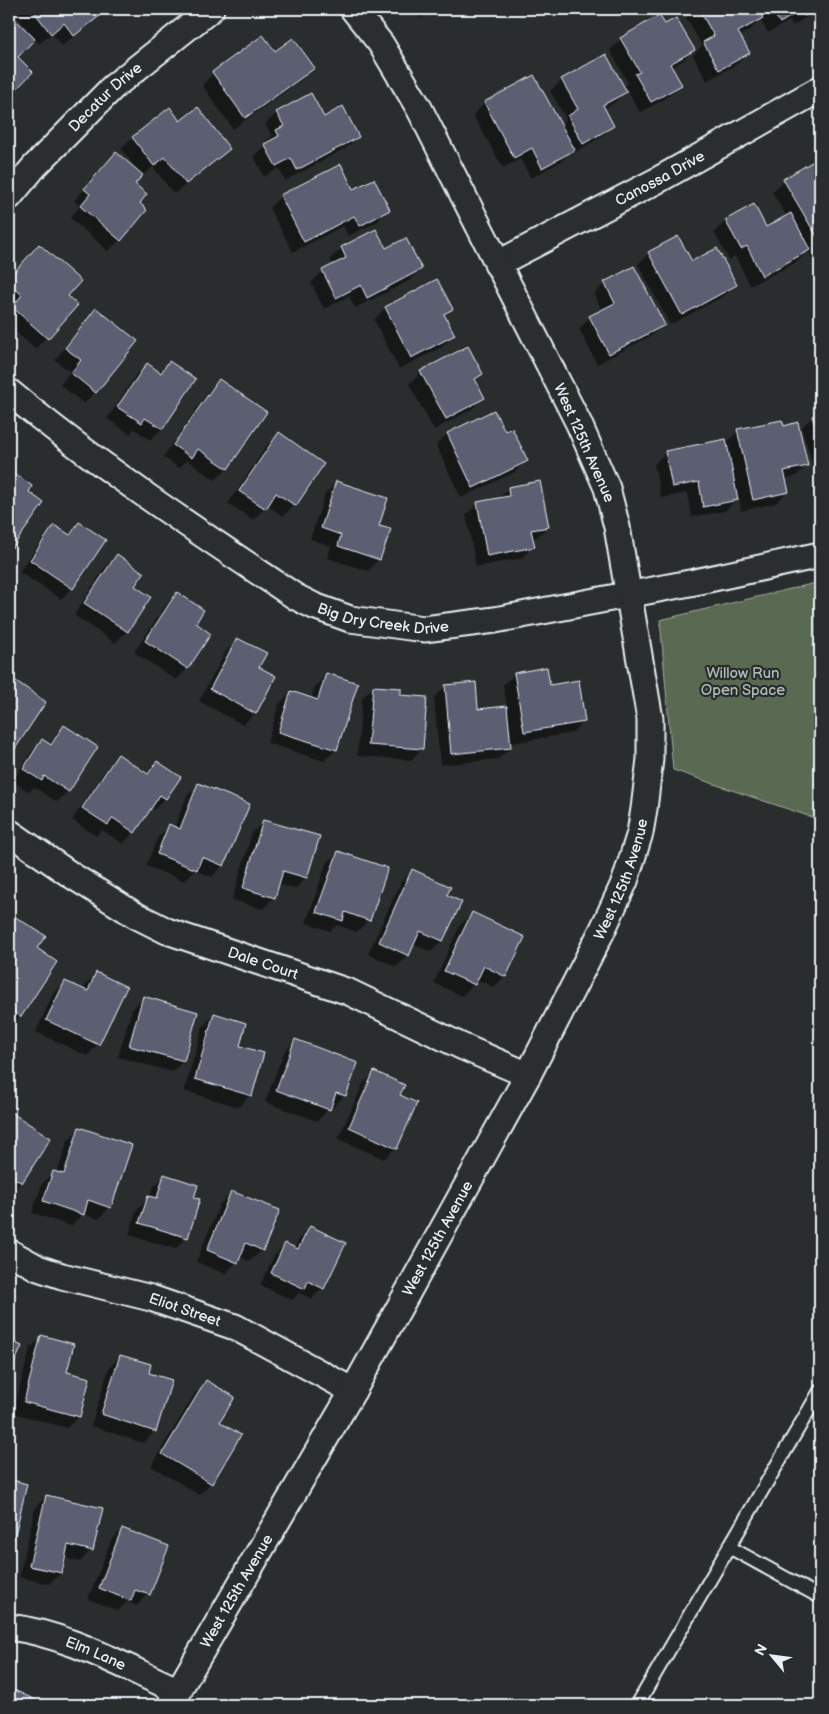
<svg xmlns="http://www.w3.org/2000/svg" width="829" height="1714" viewBox="0 0 829 1714" font-family="'Balsamiq Sans',sans-serif">
<style>
.green{fill:#5a6951;stroke:#a1ada4}
.shadow{fill:#0007}
.building{fill:#5b5f71;stroke:#e8f1f8}
.lines{fill:none;stroke-linecap:round;stroke-linejoin:round}
.service-casing{stroke:#e8f1f8;stroke-width:16}
.minor-casing{stroke:#e8f1f8;stroke-width:29}
.service{stroke:#2a2d2e;stroke-width:12}
.minor{stroke:#2a2d2e;stroke-width:25}
.labels{text-anchor:middle;dominant-baseline:central;stroke-width:4.5;stroke-linejoin:round;paint-order:stroke}
.street-label{font-size:15px;fill:#e8f1f8;stroke:#2a2d2e}
.park-label{font-size:15px;fill:#afbbb5;stroke:#2a2d2e}
</style>
<rect width="100%" height="100%" fill="#2a2d2e"/>
<filter id="ink" filterUnits="userSpaceOnUse"><feTurbulence type="fractalNoise" baseFrequency=".02" numOctaves="2"/><feDisplacementMap in="SourceGraphic" scale="10" xChannelSelector="R" yChannelSelector="G"/><feConvolveMatrix kernelMatrix="1 2 1 2 8 2 1 2 1" color-interpolation-filters="sRGB"/></filter>
<g filter="url(#ink)">
<path class="green" d="M820 582V820L673 770 660 620Z"/>
<path class="shadow" d="M13 9H96L100 13 89 25 62 46 52 34 39 44 34 38 16 57 32 72 9 95V15L32 37 33 36 12 10Z
M104 9H112L107 12Z
M413 9H434L421 19Z
M696 9H820L793 26 789 21 768 33 760 20 750 30 739 36 748 53 737 64 707 81 693 55 702 46 686 18Z
M664 26 693 50 682 61 671 68 681 84 669 96 640 113 627 90 614 103 603 109 613 126 601 137 572 154 570 152 562 161 531 178 520 159 503 168 473 115 485 103 560 125 566 119 550 91 562 80 623 88 628 83 610 50 621 39Z
M275 53 313 68 302 79 233 129 202 85 213 73Z
M170 109 180 122 229 149 217 160 174 194 153 167 142 176 133 184 138 203 120 240 108 251 70 218 80 206 74 201 105 165 137 170 121 149 133 138Z
M277 113 323 119 358 137 346 148 285 181 279 168 264 177 254 156 266 144 265 142 272 136 265 124Z
M811 164 820 178V273L808 251 797 262 750 286 735 256 729 260 714 232 726 221 765 228 787 217 772 192 784 180Z
M281 196 388 210 377 222 348 236 343 226 293 252 269 208Z
M342 248 385 250 420 269 409 281 355 308 349 296 324 309 311 283 323 271 333 266 330 259Z
M649 253 691 263 736 285 724 296 670 325 638 264Z
M28 257 77 305 35 349 9 326V311L12 307 9 305V279Z
M436 281 451 309 444 317 453 335 442 347 399 369 374 320 385 308Z
M605 283 663 324 651 336 597 364 579 329 590 317 602 311 594 294Z
M96 310 95 392 84 404 60 385 70 372 55 360 85 322Z
M169 362 194 379 162 429 150 440 134 429 130 434 107 419 135 376 147 364 159 373Z
M421 372 482 374 475 381 483 398 472 409 434 430 409 384Z
M219 381 265 413 227 468 215 480 187 460 179 468 163 457 208 392Z
M494 411 504 433 526 460 515 472 461 498 436 445 447 434Z
M820 414V486L801 428 812 417Z
M783 427 806 466 795 477 785 479 787 492 776 503 741 511 739 497 725 511 692 517 687 493 661 498 654 464 666 452 726 443 738 431Z
M279 434 295 505 283 516 267 505 264 509V507L238 489 267 445Z
M9 471 31 487 27 492 11 547 9 550Z
M337 482 378 527 379 559 368 571 327 558 331 546 310 539 325 494Z
M508 489 547 527 536 538 532 539 533 546 522 558 476 567 466 515 478 503 498 499Z
M236 491 264 509 253 520 228 503Z
M79 524 72 588 61 599 19 572 43 538 54 526 67 535Z
M117 556 134 586 150 597 127 631 115 643 74 615 105 567Z
M177 593 194 624 210 634 187 669 176 680 134 652 166 605Z
M238 639 257 668 255 713 243 725 199 701 226 651Z
M515 674 549 686 584 721 572 733 512 743 510 726H508L510 748 498 759 440 765 434 698 446 686 477 710 507 707 503 685Z
M327 675 357 684 336 750 324 761 267 743 279 704 291 693 311 699 315 686Z
M9 678 45 702 9 756Z
M373 687 400 696 422 748 411 760 357 756 362 698Z
M65 726 68 791 57 802 34 787 29 792 13 781 31 752 43 741 48 745Z
M118 756 145 774 157 763 165 798 154 810 151 808 134 832 123 844 102 830 96 836 72 820 107 768Z
M199 785 223 865 212 877 195 870 184 881 146 866 158 837 170 826 174 828 187 796Z
M264 821 306 878 295 889 278 884 274 897 263 909 232 900 252 833Z
M338 852 368 920 357 932 337 925 330 931 306 923 326 864Z
M412 871 445 896 442 941 431 952 413 944 408 956 396 967 368 954 401 882Z
M10 914 35 949 56 962 20 1016 9 1027Z
M472 914 505 976 494 987 476 979 474 984 462 996 434 983 460 925Z
M97 974 98 1044 87 1056 36 1032 53 994 65 983 83 991 85 985Z
M143 998 183 1061 172 1072 118 1057 132 1009Z
M214 1015 238 1047 250 1095 239 1107 184 1091 203 1026Z
M295 1041 345 1095 333 1107 330 1106 329 1109 317 1121 265 1102 284 1052Z
M374 1073 398 1096 396 1148 384 1159 338 1139 363 1084Z
M9 1113 49 1138 21 1182 9 1194Z
M79 1129 110 1207 99 1219 83 1214 71 1226 32 1213 42 1184 53 1172 57 1173 68 1140Z
M165 1176 193 1199 198 1200 186 1238 175 1249 129 1235 137 1209 150 1197 153 1187Z
M232 1192 262 1250 250 1261 239 1257 237 1262 225 1274 196 1262 220 1204Z
M310 1227 323 1288 312 1299 299 1293 292 1300 260 1285 274 1256 285 1244 294 1249 299 1239Z
M42 1337 65 1373 79 1416 67 1428 13 1413 30 1348Z
M120 1356 147 1373 155 1431 143 1443 91 1426 109 1368Z
M206 1382 218 1423 211 1483 199 1495 151 1466 195 1393Z
M9 1481 26 1485 12 1539 9 1542Z
M46 1496 91 1550 80 1562 64 1558 61 1573 49 1584 19 1577 35 1508Z
M122 1529 148 1594 137 1606 127 1602 118 1611 88 1599 111 1541Z
M12 1690 44 1705H9V1693Z"/>
<path class="building" d="M32 9H98L102 14 74 36 64 23 51 34Z
M699 9H757L763 18 738 32 750 53 719 70 703 42 714 36Z
M771 9H816L805 16 801 10 780 23Z
M9 13 35 39 18 57 33 72 10 96Z
M659 15 665 24 676 18 695 50 670 64 682 85 651 102 635 74 640 72 620 38Z
M263 35 275 51 293 38 315 68 245 118 212 72Z
M606 54 627 92 603 105 614 126 583 144 568 116 578 109 561 79Z
M534 75 575 150 542 168 532 148 514 158 484 102Z
M311 93 324 117 343 106 359 137 297 170 291 158 276 166 264 144 279 136 276 130 284 126 276 112Z
M170 107 180 121 198 107 230 149 186 184 165 157 154 166 132 137Z
M116 152 143 175 135 184 147 194 140 203 147 210 121 241 80 206 90 194 84 189Z
M812 162 820 176V242L783 179Z
M341 164 353 189 374 179 390 210 360 226 354 216 304 242 280 195Z
M754 204 766 227 791 213 810 250 762 276 747 246 741 249 725 220Z
M376 229 386 248 406 238 422 269 367 298 361 285 336 298 322 270 346 258 341 247Z
M678 236 692 261 717 248 737 285 682 315 648 252Z
M39 244 81 281 68 296 78 305 48 339 12 307 22 295 9 283V278Z
M634 266 665 325 609 354 589 316 615 303 604 282Z
M437 279 453 309 444 314 455 335 411 358 385 307Z
M96 308 138 341 96 393 71 373 81 360 65 348Z
M468 346 483 374 475 379 485 398 446 419 420 371Z
M169 361 196 379 163 429 145 418 142 423 117 407 147 363 161 373Z
M219 379 267 412 228 469 198 449 192 458 173 445Z
M494 410 505 431 512 428 528 461 473 488 447 433Z
M820 413V441L812 416Z
M782 420 784 426 798 422 808 466 784 471 789 492 753 500 737 429Z
M279 432 324 464 296 506 276 493 266 509 239 491Z
M726 439 738 500 703 507 699 482 672 487 665 451Z
M9 469 32 486 29 492 44 503 12 548 9 546Z
M336 481 388 498 379 526 391 529 380 560 338 546 341 535 321 528Z
M540 481 549 527 531 530 535 547 487 556 477 502 509 496 508 487Z
M79 522 106 540 73 589 30 560 54 525 70 535Z
M117 554 144 573 135 586 151 597 128 632 84 603Z
M177 592 204 610 196 623 211 634 188 669 145 641Z
M237 638 267 653 259 667 276 676 256 714 210 689Z
M547 667 550 685 579 680 585 722 524 732 514 673Z
M326 673 358 683 337 750 278 732 291 691 318 700Z
M9 676 46 702 9 758Z
M476 682 478 709 507 706 511 748 451 754 445 685Z
M373 686 401 688V695L427 697 423 749 368 745Z
M64 725 98 747 69 792 44 776 42 781 23 769 42 739 51 745Z
M118 754 148 774 157 761 181 777 166 799 160 795 135 833 113 818 108 825 82 808Z
M198 783 250 804 224 866 202 857 197 870 157 854 169 824 180 829Z
M263 820 320 836 307 878 283 871 275 898 243 888Z
M338 851 388 868 370 921 345 912 343 921 316 912Z
M412 869 451 887 447 895 462 902 443 941 420 931 409 956 379 942Z
M472 912 525 937 506 977 484 966 475 985 444 971Z
M9 914V913L46 936 37 948 57 962 21 1017 9 1009Z
M96 972 127 987 99 1045 46 1020 65 981 88 991Z
M143 996 198 1012 184 1061 129 1046Z
M214 1013 246 1023 240 1046 264 1053 252 1096 195 1079Z
M295 1039 358 1063 346 1096 336 1093 330 1110 276 1090Z
M374 1071 405 1085 400 1095 417 1103 397 1149 349 1127Z
M9 1111 51 1138 22 1183 9 1175Z
M79 1127 132 1145 111 1208 88 1200 84 1215 43 1201 53 1171 64 1174Z
M164 1174 198 1185 194 1198 200 1199 188 1238 139 1223 148 1196 157 1198Z
M231 1191 280 1210 263 1251 246 1243 238 1263 207 1250Z
M310 1226 346 1243 324 1289 308 1281 305 1289 271 1273 285 1243 298 1249Z
M41 1335 74 1344 67 1372 90 1378 80 1417 24 1402Z
M9 1340 22 1346 9 1375Z
M120 1355 151 1364 149 1373 172 1380 156 1432 101 1414Z
M206 1380 235 1397 220 1422 241 1435 212 1484 162 1454Z
M9 1479 27 1484 14 1539 9 1538Z
M46 1495 103 1508 93 1551 68 1545 62 1573 29 1566Z
M122 1528 169 1546 150 1595 135 1590 131 1601 99 1588Z
M12 1689 46 1705H9V1695Z"/>
<g class="lines">
<defs>
<path id="service" d="M729 1547 820 1597
M637 1705 820 1391"/>
<g id="minor">
<path id="s1" d="M9 197 34 167 113 87 211 9"/>
<path id="s2" d="M497 264 658 180 820 89"/>
<path id="s3" d="M9 392C100 467 198 532 296 597L314 606 350 619 424 629 495 620 695 582 820 555"/>
<path id="s4" d="M9 832 71 875 135 915 167 931 349 992 461 1046 528 1075"/>
<path id="s5" d="M9 1252 38 1268 62 1276 151 1298 235 1327 353 1391"/>
<path id="s6" d="M9 1627C68 1634 124 1667 179 1691"/>
<path id="s7" d="M170 1705 353 1391 528 1075 602 931 625 881 640 833 644 809 650 759V719L617 527 607 488 579 424 419 108 381 44 353 9"/>
</g>
</defs>
<use href="#service" class="service-casing"/>
<use href="#minor" class="minor-casing"/>
<use href="#service" class="service"/>
<use href="#minor" class="minor"/>
</g>
</g>
<g class="labels">
<g class="street-label">
<text stroke="none"><textPath href="#s1" startOffset="139">Decatur Drive</textPath></text>
<text stroke="none"><textPath href="#s2" startOffset="184">Canossa Drive</textPath></text>
<text transform="translate(584 443) rotate(66)">West 125th Avenue</text>
<text stroke="none"><textPath href="#s3" startOffset="444">Big Dry Creek Drive</textPath></text>
<text stroke="none"><textPath href="#s7" startOffset="942">West 125th Avenue</textPath></text>
<text stroke="none"><textPath href="#s4" startOffset="288">Dale Court</textPath></text>
<text stroke="none"><textPath href="#s7" startOffset="538">West 125th Avenue</textPath></text>
<text stroke="none"><textPath href="#s5" startOffset="186">Eliot Street</textPath></text>
<text stroke="none"><textPath href="#s7" startOffset="132">West 125th Avenue</textPath></text>
<text stroke="none"><textPath href="#s6" startOffset="91">Elm Lane</textPath></text>
</g>
<g class="park-label">
<text x="743" y="673">Willow Run<tspan x="743" dy="17">Open Space</tspan></text>
</g>
</g>
<rect width="829" height="1714" fill="none" stroke="#2a2d2e" stroke-width="30"/>
<rect x="15" y="15" width="799" height="1684" fill="none" stroke="#e8f1f8" stroke-width="2" filter="url(#ink)"/>
<g transform="translate(772 1656) rotate(299)" stroke="#2a2d2e" stroke-width="4" paint-order="stroke">
<path d="M0-4L9 19L0 12L-9 19Z" fill="#e8f1f8"/>
<text y="-8" font-size="14" font-weight="bold" text-anchor="middle" fill="#e8f1f8">N</text>
</g>
</svg>
